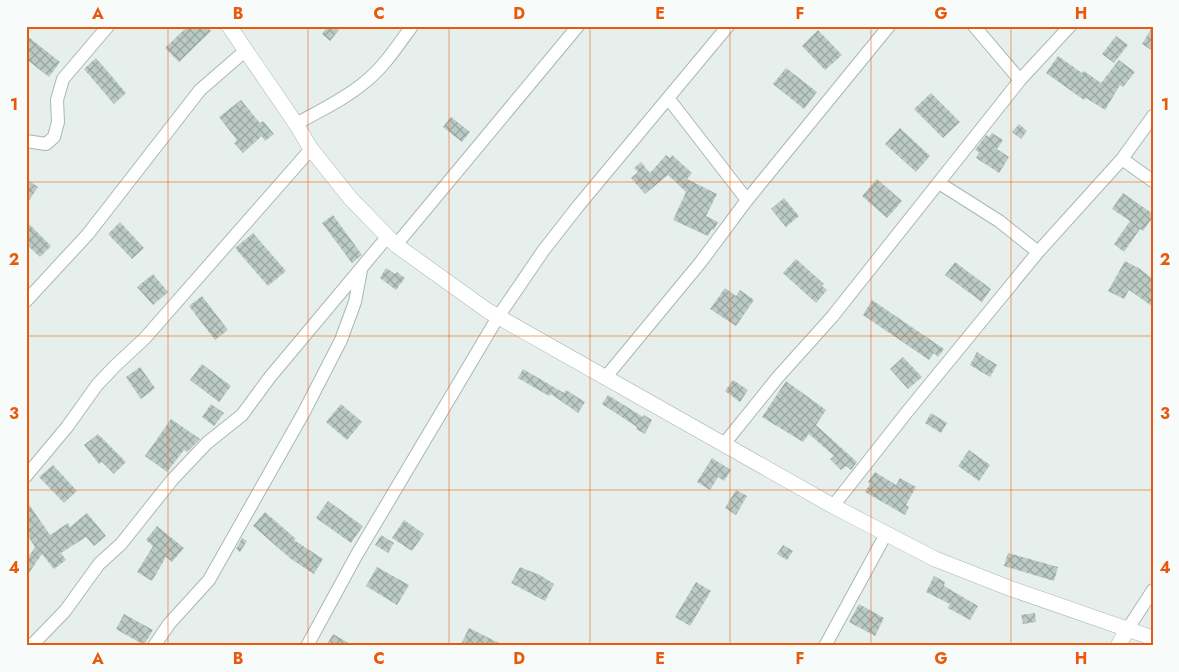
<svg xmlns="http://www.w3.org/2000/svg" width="1179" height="672" viewBox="0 0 1179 672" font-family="Jost,sans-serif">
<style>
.building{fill:url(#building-cross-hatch)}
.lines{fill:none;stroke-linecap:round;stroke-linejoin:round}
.minor-casing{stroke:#a8b8b2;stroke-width:14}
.tertiary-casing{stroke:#a8b8b2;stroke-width:16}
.minor{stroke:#fff;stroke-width:12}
.tertiary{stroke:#fff;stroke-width:15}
.grid{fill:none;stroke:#e8590c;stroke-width:1;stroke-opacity:0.55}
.neatline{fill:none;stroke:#e8590c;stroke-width:2}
.grid-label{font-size:16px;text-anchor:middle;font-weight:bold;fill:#e8590c}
</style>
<defs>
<pattern id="building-cross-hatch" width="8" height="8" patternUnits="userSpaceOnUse" patternTransform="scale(1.25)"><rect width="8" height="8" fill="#bbcac4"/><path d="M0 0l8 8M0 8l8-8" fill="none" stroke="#98a6a0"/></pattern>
</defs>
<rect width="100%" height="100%" fill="#e6efeb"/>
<path class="building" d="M188 26H206L211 31 179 62 165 48Z
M328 26H335L339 30 330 41 322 34Z
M1153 26V51L1142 44Z
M818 30 842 55 825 70 802 46Z
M26 35 60 62 49 77 26 59Z
M1116 36 1128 45 1114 63 1102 54Z
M1058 56 1082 73 1084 71 1101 83 1119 60 1135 72 1123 87 1120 85 1105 110 1086 98 1084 100 1046 73Z
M96 58 126 93 114 104 84 69Z
M786 68 817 92 804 109 773 84Z
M931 93 960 122 943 138 914 109Z
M241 100 260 123 263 121 274 134 265 141 262 136 243 153 234 143 237 140 219 117Z
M451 117 470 132 462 142 443 127Z
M1019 124 1027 131 1021 139 1012 132Z
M900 128 930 156 916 172 885 144Z
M992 133 1003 140 997 149 1009 157 999 173 976 158 979 152 975 150 986 135 989 137Z
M666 155 670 158 672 155 692 173 687 179 717 194 706 216 718 222 714 230 712 229 708 236 673 220 686 192 668 175 645 194 631 178 638 172 634 168 641 162 650 173Z
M26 179 38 187 26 205Z
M877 179 902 201 887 218 862 196Z
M1123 193 1153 214V217L1143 231 1140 229 1124 252 1114 244 1130 221 1112 209Z
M784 198 799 216 786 227 771 209Z
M333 215 362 255 352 263 322 223Z
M26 221 51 246 40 257 26 244Z
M120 222 144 248 132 259 108 234Z
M253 233 286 271 268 286 235 248Z
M796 259 824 284 822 286 827 290 816 303 783 273Z
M1125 261 1140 269 1153 279V307L1129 290 1124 299 1108 291Z
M955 262 991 289 982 302 945 275Z
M386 268 395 274 397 272 405 278 396 290 380 278Z
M153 274 168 292 153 305 137 287Z
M725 288 736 296 740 290 754 300 736 326 710 309Z
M202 296 228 330 215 340 189 306Z
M872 300 944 349 938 357 934 353 929 360 863 315Z
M977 352 997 365 990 377 970 365Z
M903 357 922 377 908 389 890 369Z
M202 364 231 386 219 402 190 380Z
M140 367 155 388 141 399 126 377Z
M523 369 564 393 566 390 585 402 578 413 551 394 549 396 518 378Z
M733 380 748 390 740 402 725 391Z
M786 381 826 410 816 425 857 462 851 470 846 466 841 470 830 459 834 456 809 434 803 442 762 417Z
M608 395 643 417 644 415 652 420 645 434 636 429 637 427 602 404Z
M211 404 224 413 214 426 202 417Z
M341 404 362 422 347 440 326 422Z
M931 413 947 423 941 433 925 423Z
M171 419 200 439 187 452 184 450 167 472 145 456Z
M98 434 126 462 114 474 102 462 99 464 84 445Z
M969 450 990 465 979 481 958 466Z
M712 458 731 470 724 481 718 477 710 490 697 482Z
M53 465 77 491 64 503 39 477Z
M875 472 896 485 900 478 916 487 906 505 909 507 905 515 865 492 870 484 868 482Z
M736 490 747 496 736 515 725 508Z
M26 500 50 535 68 523 70 527 87 513 106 536 94 546 86 537 61 553 66 560 54 569 42 554 26 577V560L35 547 26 533Z
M328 501 363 526 351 543 316 518Z
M265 512 296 539 294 540 323 559 314 574 291 559 253 526Z
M404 520 424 534 412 551 392 538Z
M157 526 184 548 172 562 166 557 152 581 137 572 153 546 146 540Z
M381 535 394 543 388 553 375 545Z
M242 538 247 541 240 552 236 549Z
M783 545 793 551 787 560 777 554Z
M1008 553 1058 567 1054 581 1004 566Z
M377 567 409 585 397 605 366 586Z
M520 567 540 575 554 584 545 601 511 583Z
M934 576 945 582 944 586 978 606 970 620 948 608 950 604 926 592Z
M696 582 711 591 690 626 675 617Z
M859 604 884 618 875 636 849 622Z
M1035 613 1036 622 1023 624 1021 615Z
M124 614 153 630 144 645 116 629Z
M469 628 505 646H460Z
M333 634 354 646H326Z"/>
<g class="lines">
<defs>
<path id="minor" d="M974 26 1020 80
M668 98 747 200
M296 124C319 111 345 99 365 82 384 67 398 45 412 26
M26 141 46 144 54 137 58 122 57 100 63 79 108 26
M1122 159 1153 181
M939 183 999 221 1038 252
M396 245 578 26
M26 301 88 234 200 90 245 51
M605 378 700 263 747 200 889 26
M724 444 778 377 832 317 1020 80 1070 26
M26 476 67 427 97 385 115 366 145 338 311 149
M833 506 907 412 1038 252 1122 159 1153 116
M1127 630 1153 590
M31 646 65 611 99 564 121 544 172 480 207 443 242 415 270 377 388 236
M154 646 169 624 209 580 304 412 341 340 355 302 361 270
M307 646 356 556 498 317 543 251 579 205 728 26
M825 646 886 534"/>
<path id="tertiary" d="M229 26 296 124 311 149 351 199 396 245 488 311 833 506 935 559 1009 588 1153 638
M1118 646 1127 630"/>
</defs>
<use href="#minor" class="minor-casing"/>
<use href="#tertiary" class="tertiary-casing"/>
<use href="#minor" class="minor"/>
<use href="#tertiary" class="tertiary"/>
</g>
<path class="grid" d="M168 26V646M308 26V646M449 26V646M590 26V646M730 26V646M871 26V646M1011 26V646M26 182H1153M26 336H1153M26 490H1153"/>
<rect width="1179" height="672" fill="none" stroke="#f7fbf9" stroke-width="55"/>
<rect x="28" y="28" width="1124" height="616" class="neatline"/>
<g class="grid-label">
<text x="98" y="19">A</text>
<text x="238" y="19">B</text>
<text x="379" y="19">C</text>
<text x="519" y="19">D</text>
<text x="660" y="19">E</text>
<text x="800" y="19">F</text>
<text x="941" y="19">G</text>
<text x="1081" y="19">H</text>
<text x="14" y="110">1</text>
<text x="1165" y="110">1</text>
<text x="14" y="265">2</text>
<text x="1165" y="265">2</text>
<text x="14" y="419">3</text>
<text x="1165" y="419">3</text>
<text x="14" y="573">4</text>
<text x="1165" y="573">4</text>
<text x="98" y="664">A</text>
<text x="238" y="664">B</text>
<text x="379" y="664">C</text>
<text x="519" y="664">D</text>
<text x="660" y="664">E</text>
<text x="800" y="664">F</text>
<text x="941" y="664">G</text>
<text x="1081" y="664">H</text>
</g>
</svg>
